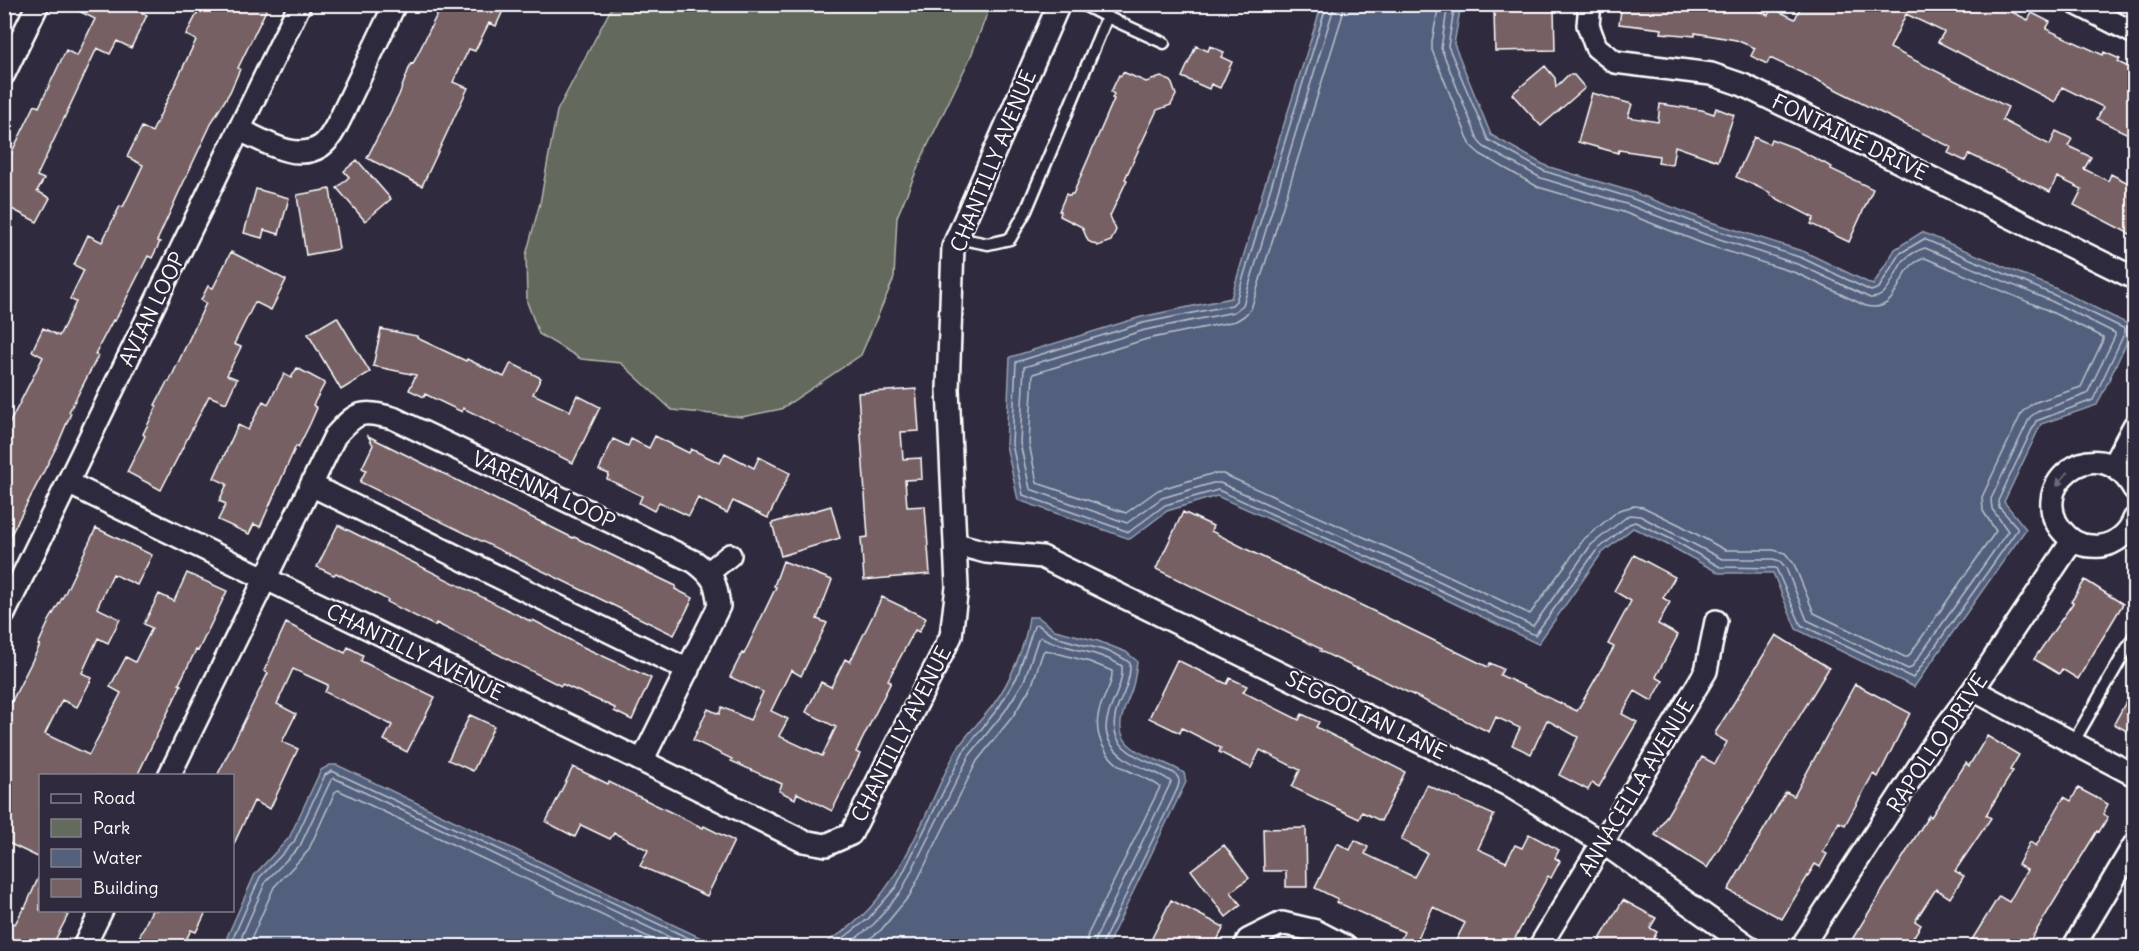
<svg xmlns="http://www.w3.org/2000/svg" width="2139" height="951" viewBox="0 0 2139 951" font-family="Delius,sans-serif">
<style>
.green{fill:#646a5d;stroke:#b2b4ae;stroke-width:1.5}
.water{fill:#53617d;stroke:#98a0b1;stroke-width:1.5}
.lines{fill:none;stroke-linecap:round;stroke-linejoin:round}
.shore{stroke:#bac0cb;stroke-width:1.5}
.building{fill:#766164;stroke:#fff;stroke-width:1.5}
.lane-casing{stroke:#fff;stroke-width:15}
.street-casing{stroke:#fff;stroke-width:26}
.lane{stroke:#2f2a3d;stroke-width:10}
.street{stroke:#2f2a3d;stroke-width:21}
.oneway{fill:#6d6a77}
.labels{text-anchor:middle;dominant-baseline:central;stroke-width:5;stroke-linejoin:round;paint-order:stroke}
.street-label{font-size:21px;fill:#fff;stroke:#2f2a3d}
</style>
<rect width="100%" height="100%" fill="#2f2a3d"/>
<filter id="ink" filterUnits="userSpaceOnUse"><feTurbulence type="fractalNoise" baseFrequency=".0167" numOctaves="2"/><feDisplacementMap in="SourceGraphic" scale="12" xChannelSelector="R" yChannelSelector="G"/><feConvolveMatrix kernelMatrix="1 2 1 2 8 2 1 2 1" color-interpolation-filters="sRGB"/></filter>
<g filter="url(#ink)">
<path class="green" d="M613 5 983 4 987 14 971 56 924 153 897 217 894 278 861 355 781 409 742 417 672 410 621 363 581 359 539 334 527 302 526 255 540 203 557 111Z"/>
<path class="water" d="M1322 4 1461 5 1454 44 1491 135 1546 166 1630 191 1711 222 1805 252 1873 285 1895 249 1922 232 2057 289 2134 327 2097 405 2041 424 2004 502 2026 529 1914 687 1796 629 1773 573H1719L1670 546 1633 528 1601 554 1538 644 1404 579 1217 496 1167 511 1130 539 1018 500 1006 445 1010 357 1141 317 1231 298 1261 197Z
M1029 617H1038L1055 630 1098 641 1126 652 1137 661C1136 670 1135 680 1132 689 1125 710 1110 731 1133 748 1148 759 1168 762 1184 773L1186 782 1107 946H826L828 941C899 903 921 817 956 751 966 734 982 720 993 705 1010 682 1026 645 1029 617Z
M330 765H337L701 938 734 946H231L227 937 255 874 289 838 321 770Z"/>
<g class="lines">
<path class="shore" d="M1327 4 1236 301 1232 305 1143 323 1016 362 1012 444 1023 495 1129 532 1165 505 1218 490 1406 574 1535 635 1596 551 1629 524 1635 522 1673 540 1720 567 1776 568 1801 625 1913 678 2017 530V527L1999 507 1998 501 2036 421 2093 400 2125 332V329L2054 295 1924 239 1899 254 1879 288 1871 291 1802 258 1709 228 1628 197 1544 171 1488 140 1448 46 1455 4
M1335 4 1243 305 1234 312 1145 330 1024 367 1020 443 1030 489 1127 523 1162 498 1213 483H1220L1410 567 1533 626 1591 545 1629 515 1640 516 1722 559H1773L1780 561 1786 568 1807 620 1908 669 1911 668 2008 531 1992 509 1991 499 2030 417 2037 412 2087 394 2115 336V333L2051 301 1925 248C1918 250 1909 255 1904 260 1893 273 1890 299 1870 298L1800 265 1707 235 1626 204 1541 178 1484 147 1479 142 1441 48 1448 4
M1344 4 1342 17 1251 309 1244 316 1236 321 1147 339 1033 374 1029 443 1037 483 1126 513 1158 490 1211 474H1223L1413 559 1530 614 1584 539 1619 510 1634 506 1643 507 1680 525 1725 550H1773L1785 553 1794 564 1814 613 1905 657H1908L1996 531 1983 511 1982 497 2022 412 2033 403 2081 387 2103 340V337L2047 310 1925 258C1921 259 1916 262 1912 265 1896 280 1897 313 1866 306L1796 273 1704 244 1623 212 1538 187 1480 154 1471 146 1432 50V41L1439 4
M236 946 234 936 260 877 294 842 325 775 332 771 699 943 709 946
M243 946 242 936 266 881 300 846 331 780 334 778 688 946
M252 946V937L274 887 308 851 335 792 338 790 667 946
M833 946 868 919 896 887 963 752 999 707 1017 677 1034 626 1037 624C1042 627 1047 633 1053 635 1077 647 1107 645 1130 663 1131 677 1125 691 1119 704 1100 749 1141 758 1174 773 1183 780 1178 787 1174 796L1103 942 1102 946
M846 946 874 924 902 890 969 756 1005 711 1024 681 1038 639 1041 637C1065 650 1097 650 1122 666 1125 700 1082 728 1126 759 1139 769 1159 771 1171 782L1096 938 1095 946
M860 946 881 930 910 895 977 761 1013 716 1032 685 1043 652 1045 650 1090 662 1112 671C1113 685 1102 698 1099 711 1093 735 1105 759 1127 770 1137 775 1151 779 1160 787L1088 934 1085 946"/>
</g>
<path class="building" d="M65 4H125L147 15 131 48 117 41 110 54 97 48 37 176 44 179 37 191 50 198 37 222 4 205V168L35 105 39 107 66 50 77 56 95 19Z
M202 4H269L238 68 240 69 230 92 213 120 180 190 157 241 160 242 152 258 148 256 115 321 113 320 95 354 98 356 69 412 71 413 58 444 4 548V434L43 357 32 351 43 328 59 336 76 302 70 299 84 270 74 265 88 235 102 242 120 206 123 207 143 165 127 157 142 127 152 132 196 40 186 35Z
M442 4H506L496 26 489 23 475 51 469 49 453 82 468 88 422 186 367 158 399 95 411 63 413 64Z
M1622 4H1746L1768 15 1772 8 1795 19 1802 4H1996L2028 20 2032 13 2050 22 2046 29 2103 55 2104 52 2120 59 2118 62 2134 70V120L2128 134 2097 119 2103 107 2062 87 2055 102 1938 42 1944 32 1906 14 1890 48 2008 107 2002 120 2050 145 2056 131 2072 139 2068 146 2091 157 2084 169 2108 181 2111 174 2134 186V236L2074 205 2082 189 2057 177 2050 192 1969 154 1965 161 1948 153 1951 147 1861 103V102L1819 81 1770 58 1767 64 1751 56 1755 48 1736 40 1695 33V36L1661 33 1662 29 1619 24Z
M1554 8 1555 50 1495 51 1494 10Z
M1196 46 1208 51 1210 46 1224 52 1221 57 1232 62 1220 88 1211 84 1209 89 1182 77Z
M1545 66 1555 78 1556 87 1568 75H1574L1585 88 1541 126 1512 94Z
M1123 72 1146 82 1161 77 1171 81 1176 95 1171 105 1157 110 1125 179 1127 180 1110 216 1116 230 1111 241 1098 246 1088 241 1082 227 1060 216 1061 211H1059L1066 194 1070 196 1071 194H1073L1114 99 1112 98 1114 94 1111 92 1119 75 1121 76Z
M1592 93 1632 104 1628 117 1658 122 1660 104 1702 110 1714 114 1716 108 1734 115 1718 161 1675 146 1672 165 1658 163 1659 156 1619 150 1618 153 1578 142Z
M1754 137 1769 144 1771 139 1795 148 1832 167 1831 169 1873 189 1849 242 1811 224 1814 218 1770 195 1771 193 1736 177Z
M357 160 391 199 365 221 337 188 349 177 344 171Z
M256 189 289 198 279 234 264 230 262 238 244 233Z
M330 189 339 249 306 255 297 195Z
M231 252 286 280 271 310 255 302 234 344 241 347 227 375 237 379 226 403 209 396 161 490 127 472 145 436 143 434 157 406 155 405 167 382H169L206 303 201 300 208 286 213 288Z
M337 317 370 372 341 390 308 334Z
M381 329 417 336V338L466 361 467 359 504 377 511 363 541 378 533 394 570 411 577 395 600 407 573 463 463 408 462 412 425 394 424 397 409 390 416 375 373 366Z
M297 368 325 383 313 405 317 408 310 424 298 448 296 446 260 527 254 524 249 534 218 520 226 504 219 501 227 484 214 478 238 425 248 430 263 401 268 404 284 374 291 378Z
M916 389 919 431 901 432 903 459 921 458 922 479 905 480 907 507 925 506 930 574 864 580 861 538 868 537 858 393Z
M368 436 573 538 574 537 676 586 675 589 693 598 674 635 360 482 366 470 362 468 373 445Z
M655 436 689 453 691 449 720 463 725 453 754 468 759 457 790 473 768 518 733 501 727 513 698 498 689 516 659 502 654 511 639 503 642 496 607 479 609 474 599 470 613 439 628 446 631 439 649 448Z
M831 506 840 538 781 556 772 523Z
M1183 512 1213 526 1211 531 1254 553 1488 667 1490 663 1503 669 1500 675 1577 711 1614 647 1608 644 1631 601 1614 591 1634 555 1675 577 1663 598 1670 602 1658 624 1678 635 1656 677 1663 681 1652 701 1635 691 1622 714 1637 722 1599 787 1592 783 1588 790 1559 775 1578 737 1547 720 1531 754 1512 745 1520 728 1496 717 1489 732 1358 668V669L1320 651 1321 649 1156 569Z
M338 525 532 622 533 620 581 646 651 678 632 720 614 711 615 708 562 684 561 686 436 623 435 626 387 602 388 600 336 573 334 575 317 567Z
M96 528 152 555 137 585 113 574 97 608 120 619 108 643 98 638 82 673 92 678 77 707 62 700 45 734 89 755 121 693 110 687 126 657 135 662 152 628 144 624 159 594 174 601 187 573 227 591 198 651 196 650 179 684 181 685 137 776H40V858L4 841V717L40 645H38L49 621 65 593Z
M783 561 832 580 817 619 827 623 801 676 791 670 771 711 788 719 779 736 822 756 836 727 806 712 821 682 831 687 845 659 850 662 882 597 926 618 919 632 915 630 888 680 891 682 856 752 860 754 832 811 797 793 795 799 779 791 782 784 731 761 732 759 693 740 708 709 719 714 722 707 750 720 763 692 730 677 742 653 744 654 776 587 774 586Z
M2085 580 2123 604 2078 679 2062 669 2059 674 2034 659 2073 603 2071 602Z
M286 623 345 653 348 647 363 655 361 661 435 697 407 752 384 740 392 725 325 692 328 685 293 669 277 704 296 714 282 742 298 749 270 809 254 801 232 848V776H217L268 673 264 671Z
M1776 635 1829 668 1707 868 1655 835 1702 757 1715 764 1727 742 1715 735V733Z
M1177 660 1227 684 1230 678 1247 686 1243 692 1299 720 1302 714 1319 722 1316 727 1405 772 1381 821 1362 812 1359 819 1292 787 1300 770 1260 750 1251 768 1219 752 1221 748 1182 728 1180 733 1149 718Z
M1855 684 1910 713 1878 777 1873 774 1845 825 1839 822 1823 852 1827 854 1820 867 1815 864 1782 919 1728 890 1786 792 1794 796Z
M2134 687V735L2114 724Z
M470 715 494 726 473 771 448 760Z
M1987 736 2019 755 2010 770 2013 771 1986 815 1991 818 1955 871 1964 876 1950 898 1936 889 1915 921 1921 925 1908 946H1848L1929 815 1931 817 1966 763 1969 766Z
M573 767 608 784 609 782 703 828 704 826 734 841 707 896 640 866 648 850 614 833 610 839 581 825 575 837 546 822Z
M1427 785 1494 815 1478 849 1506 862 1515 845 1522 848 1529 834 1559 850 1555 858 1560 861 1551 878 1548 876 1511 946H1453L1465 923 1433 907 1414 946H1412L1400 941 1404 932 1336 902 1338 899 1315 888 1337 843 1350 850 1355 840 1368 847 1365 854 1414 877 1427 853 1401 840Z
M2078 788 2108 804 2103 814 2108 817 2099 832 2097 831 2027 946H1968L1999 896 2009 902 2027 870 2018 865 2030 842 2036 846 2064 797 2071 801Z
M1306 828 1307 887H1286V871H1264L1263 829Z
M1224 845 1249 878 1231 892 1241 905 1226 917 1191 870Z
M40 874V910H60L68 915 52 946H4V930L9 921 15 924 24 907 25 908Z
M1171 900 1224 927 1214 946H1150L1153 939 1152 938Z
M1623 900 1656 918 1650 928 1657 932 1649 946H1596Z
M152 910H207L196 932 191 930 183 946H135Z"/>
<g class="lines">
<defs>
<path id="lane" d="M1107 17 1164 43
M957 238 988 244 1010 239 1026 211 1107 17 1082 4
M2073 743 2134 636"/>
<path id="street" d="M1590 4 1588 25 1596 47 1615 62 1711 74 1743 85 2134 278
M2077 4 2134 33
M4 74 38 4
M240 130C263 140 295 163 321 146 330 140 335 128 340 119L395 4
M2113 465 2134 426
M68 483 624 752 803 841 826 845 851 834 951 636 957 587 948 389 953 247 1059 4
M311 485 688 670
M2134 489C2097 423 2019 491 2067 536 2076 545 2088 547 2101 546 2116 544 2129 533 2134 519
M956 544 986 552 1042 557 1506 784 1603 843 1748 946
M709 572 730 555
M4 614 300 4
M1973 690 2134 775
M169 776 335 436C357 411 361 410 393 418L695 562C715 577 716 583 719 606L642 761
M84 946 102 910
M1245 946 1248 940 1282 923 1316 931 1345 946
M1540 946 1706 671 1716 621
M1802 946 1938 737 1973 690 2072 541
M2074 946 2134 845"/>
</defs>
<use href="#lane" class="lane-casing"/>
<use href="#street" class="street-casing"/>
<use href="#lane" class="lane"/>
<use href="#street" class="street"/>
</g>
<defs><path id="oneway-solid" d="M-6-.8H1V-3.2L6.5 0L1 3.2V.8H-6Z" transform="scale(1.5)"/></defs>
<use class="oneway" href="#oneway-solid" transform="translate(2062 479) rotate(128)"/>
</g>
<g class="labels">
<g class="street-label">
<text transform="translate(1850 137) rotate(26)">FONTAINE DRIVE</text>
<text transform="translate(993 161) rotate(-68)">CHANTILLY AVENUE</text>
<text transform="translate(152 309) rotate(-64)">AVIAN LOOP</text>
<text transform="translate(544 490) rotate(25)">VARENNA LOOP</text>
<text transform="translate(415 652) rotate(26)">CHANTILLY AVENUE</text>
<text transform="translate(1366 715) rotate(26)">SEGGOLIAN LANE</text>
<text transform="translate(901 734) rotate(-63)">CHANTILLY AVENUE</text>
<text transform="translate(1937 743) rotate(-56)">RAPOLLO DRIVE</text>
<text transform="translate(1636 787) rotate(-59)">ANNACELLA AVENUE</text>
</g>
</g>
<rect width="2139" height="951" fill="none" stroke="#2f2a3d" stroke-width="24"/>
<rect x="12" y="12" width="2115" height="927" fill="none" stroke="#fff" stroke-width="2" filter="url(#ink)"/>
<rect x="39" y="774" width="195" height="138" fill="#2f2a3d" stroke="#827f8b" stroke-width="1.5"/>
<rect x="51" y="794" width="30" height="9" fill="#2f2a3d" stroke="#827f8b" stroke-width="1.5"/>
<text x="93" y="804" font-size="18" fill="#ffffff">Road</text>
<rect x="51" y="819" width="30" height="18" fill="#646a5d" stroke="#827f8b" stroke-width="1.5"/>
<text x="93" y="834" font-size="18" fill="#ffffff">Park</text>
<rect x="51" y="849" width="30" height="18" fill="#53617d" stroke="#827f8b" stroke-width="1.5"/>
<text x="93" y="864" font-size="18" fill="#ffffff">Water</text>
<rect x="51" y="879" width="30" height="18" fill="#766164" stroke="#827f8b" stroke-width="1.5"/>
<text x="93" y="894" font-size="18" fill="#ffffff">Building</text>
</svg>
